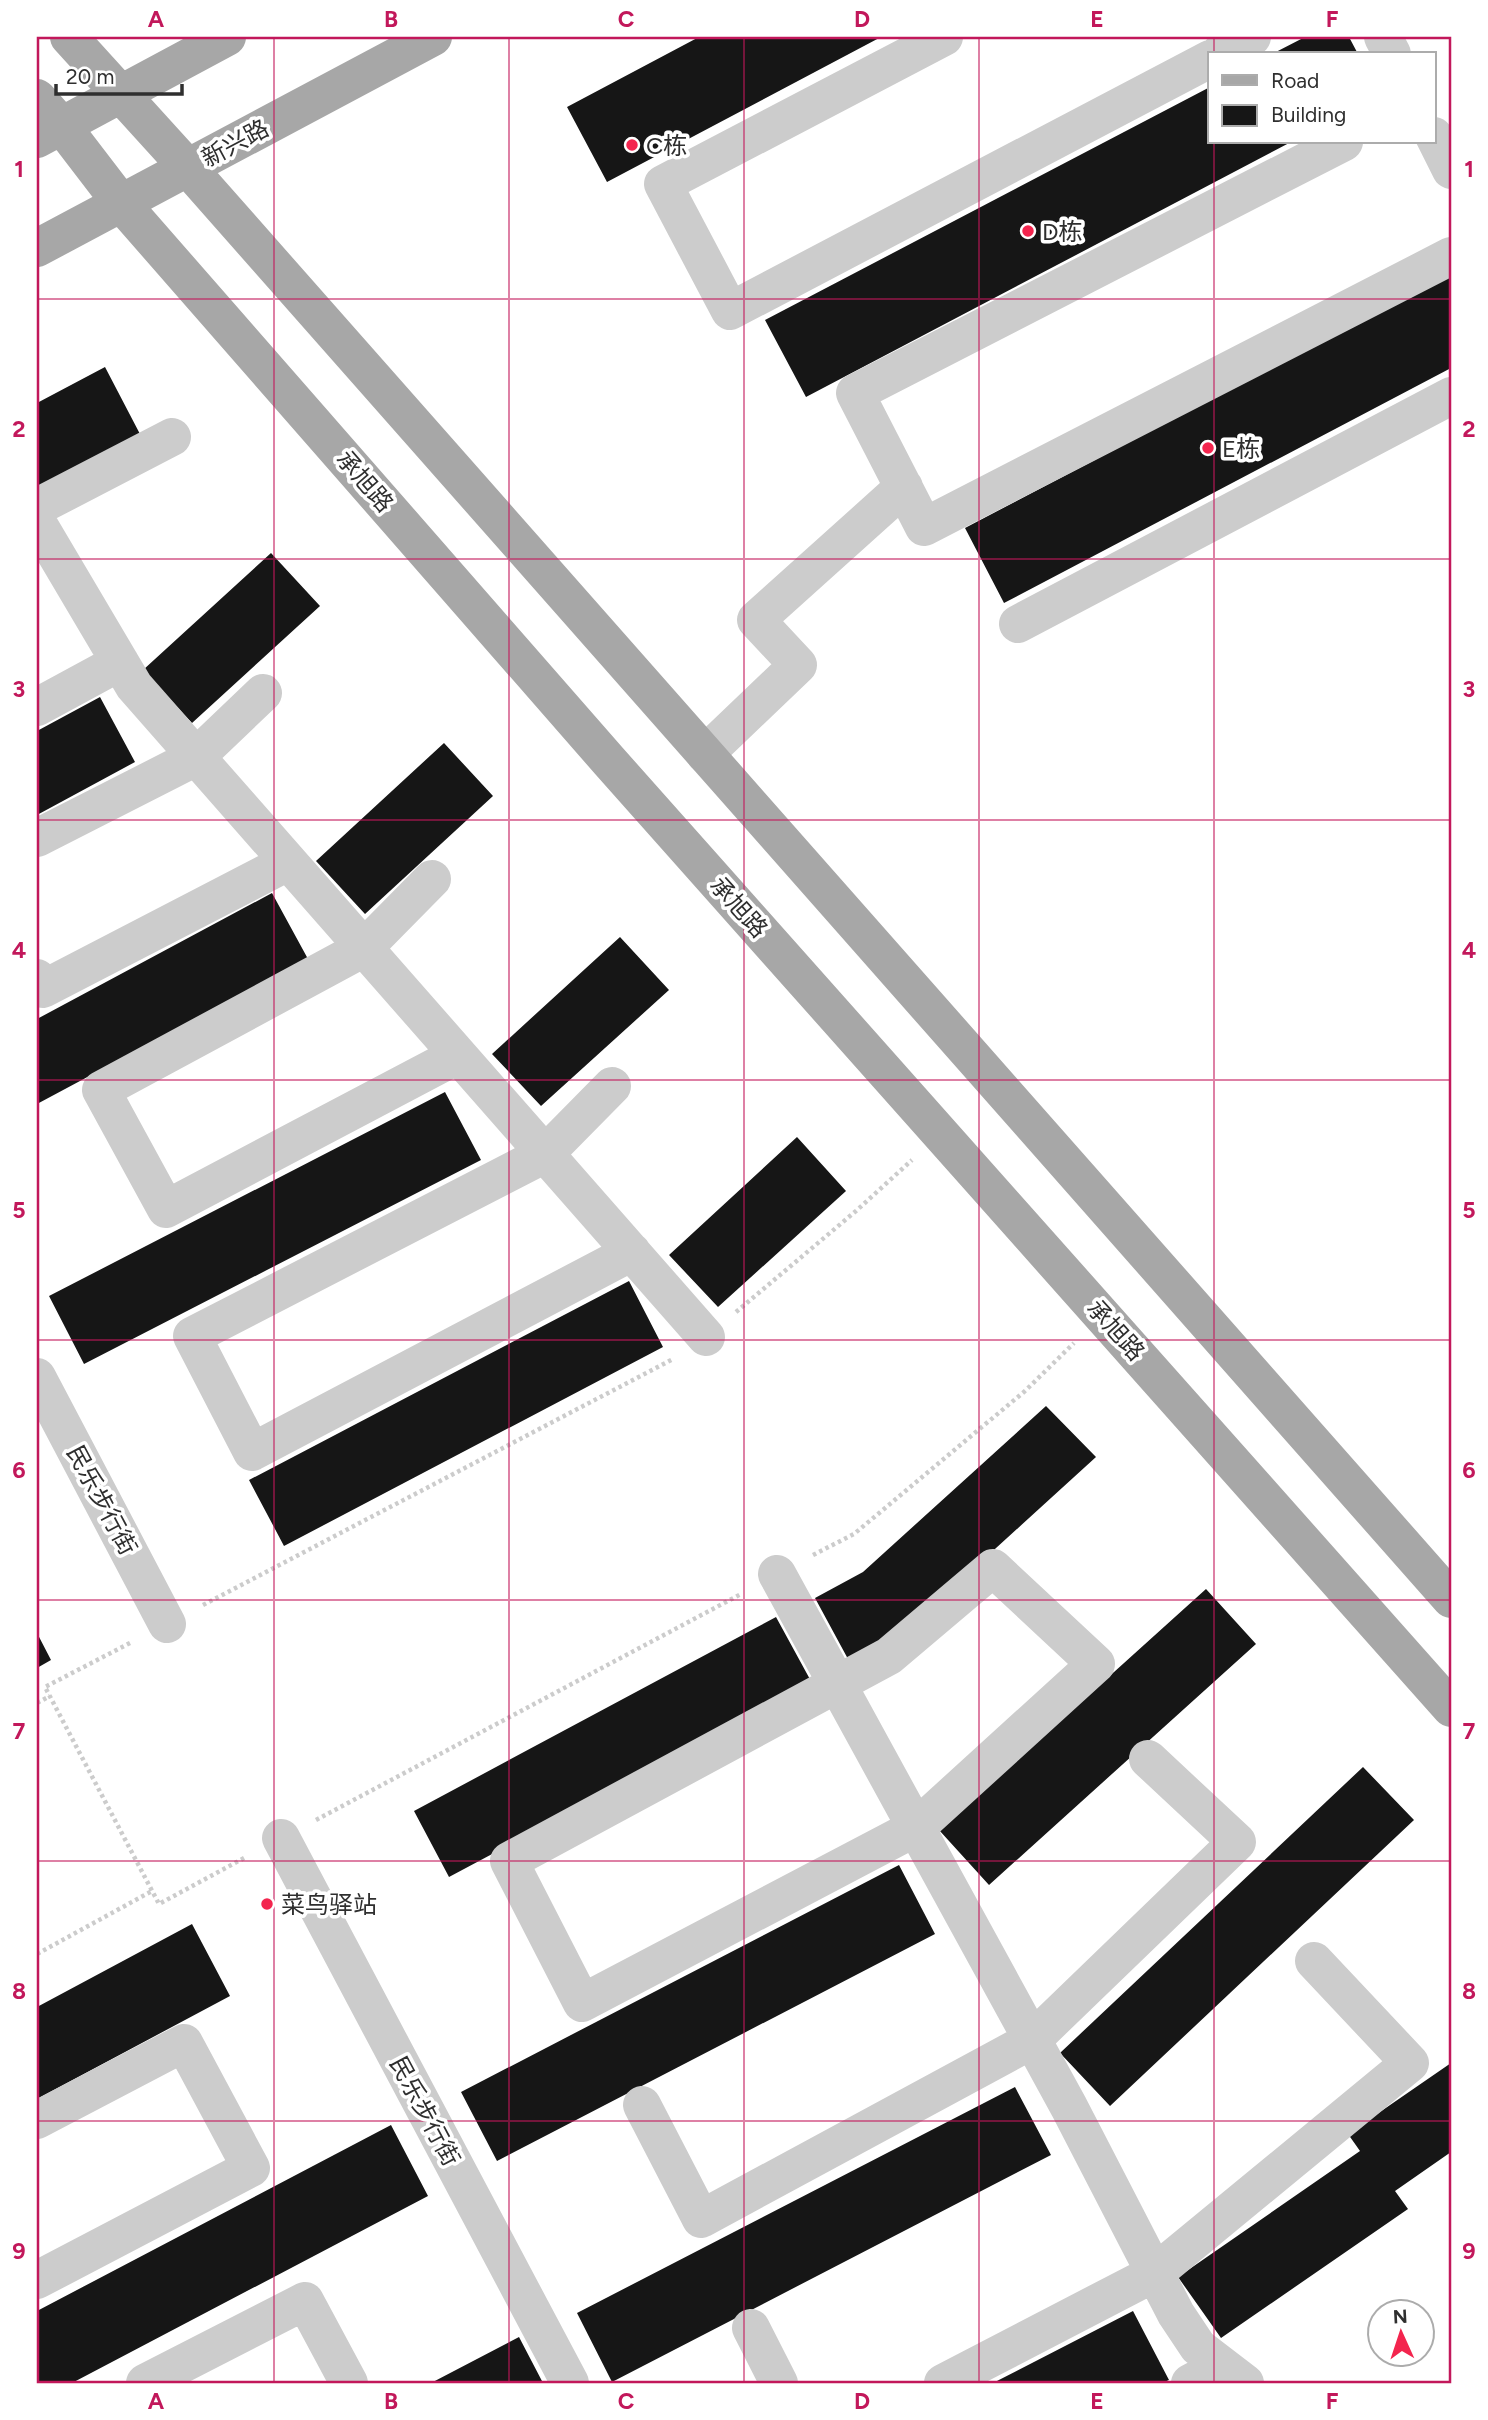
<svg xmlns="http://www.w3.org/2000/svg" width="1488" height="2420" viewBox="0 0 1488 2420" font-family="Figtree,'Noto Sans SC',sans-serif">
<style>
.building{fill:#161616}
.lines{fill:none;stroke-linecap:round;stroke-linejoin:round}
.path{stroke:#ccc;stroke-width:4.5;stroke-dasharray:3.5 3.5;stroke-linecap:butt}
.minor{stroke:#ccc;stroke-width:38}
.major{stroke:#a7a7a7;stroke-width:38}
.grid{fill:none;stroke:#c2185b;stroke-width:2;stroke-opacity:0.55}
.poi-dot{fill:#f3254e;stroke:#fff;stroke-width:2.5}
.labels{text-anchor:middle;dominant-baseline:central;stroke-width:7;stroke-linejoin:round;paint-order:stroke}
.street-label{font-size:24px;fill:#2f2f2f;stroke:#fff}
.poi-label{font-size:24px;fill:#2f2f2f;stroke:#fff;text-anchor:start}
.neatline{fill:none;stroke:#c2185b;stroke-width:2.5}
.grid-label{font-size:23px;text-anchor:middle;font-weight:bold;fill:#c2185b}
</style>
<rect width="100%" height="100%" fill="#fff"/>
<path class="building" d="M699 37H881L607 182 567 107Z
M1305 37H1349L1358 54H1272Z
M1210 87V142H1291L806 397 765 320Z
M1451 273V368L1004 603 965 528Z
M105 367 141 436 37 491V403Z
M271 553 320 606 192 723 143 670Z
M100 697 135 762 37 815V731Z
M444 743 493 796 365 914 316 861Z
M272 893 308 959 37 1104V1019Z
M620 937 669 990 541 1106 492 1054Z
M445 1092 481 1160 84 1364 49 1296Z
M797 1137 846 1191 718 1307 669 1255Z
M629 1281 663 1347 284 1546 249 1480Z
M1046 1406 1096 1457 905 1631 848 1659 815 1598 863 1572Z
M1206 1589 1256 1644 989 1885 939 1830Z
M776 1617 812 1683 449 1877 414 1811Z
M37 1633 51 1660 37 1668Z
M1363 1767 1414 1820 1110 2106 1060 2053Z
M899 1865 935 1934 497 2161 461 2092Z
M192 1924 230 1996 37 2099V2007Z
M1451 2063V2152L1395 2191 1408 2209 1221 2338 1178 2277 1360 2151 1348 2134Z
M1015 2087 1051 2155 612 2382 577 2313Z
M391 2125 428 2196 72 2383H37V2311Z
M1133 2311 1169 2380 1162 2383H993Z
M519 2337 543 2383H431Z"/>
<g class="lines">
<path class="path" d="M736 1312 856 1211 912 1160
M813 1555 854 1534 1025 1391 1074 1343
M203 1605 673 1359
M130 1643 45 1687 159 1904 246 1857
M37 1703 50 1696
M316 1820 741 1594
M37 1954 152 1891"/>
<path class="minor" d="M944 37 663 184 730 311 1210 59
M1383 37 1392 54
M1219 54 1252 37
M1434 136 1451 170
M1344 142 855 393 924 527 1451 256
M37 507 172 437
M37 522 134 686 706 1337
M1018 624 1451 396
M37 707 120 662
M705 754 798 665 756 620 904 487
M37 838 196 757 263 693
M432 879 364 948 101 1090 166 1209 458 1055
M37 978 43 989 288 862
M612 1086 545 1154 192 1336 252 1452 632 1252
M37 1377 167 1624
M993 1568 1096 1664 917 1827 582 2003 509 1861 889 1656Z
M777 1574 1069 2107 1176 2314 1198 2347 1245 2383
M281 1838 570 2383
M642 2105 701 2219 1032 2040 1237 1842 1148 1759
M37 2120 184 2043 251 2168 37 2280
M751 2328 779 2383
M145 2383 305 2301 349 2383
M943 2383 1155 2273 1410 2063 1314 1961
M1190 2383 1222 2366"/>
<path class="major" d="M69 37 188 168 1451 1599
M37 98 62 126 121 203 609 761 1451 1708
M37 139 227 37
M37 248 433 37"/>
</g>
<path class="grid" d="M274 37V2383M509 37V2383M744 37V2383M979 37V2383M1214 37V54M1214 142V2383M37 299H1451M37 559H1451M37 820H1451M37 1080H1451M37 1340H1451M37 1600H1451M37 1861H1451M37 2121H1451"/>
<g class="poi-dot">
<circle cx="632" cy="145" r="7"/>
<circle cx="1028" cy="231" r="7"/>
<circle cx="1208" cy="448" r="7"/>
<circle cx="267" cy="1904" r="7"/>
</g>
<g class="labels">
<g class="street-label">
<text transform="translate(235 143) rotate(-28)">新兴路</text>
<text transform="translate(365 481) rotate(49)">承旭路</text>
<text transform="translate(739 907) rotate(48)">承旭路</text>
<text transform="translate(1116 1330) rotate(48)">承旭路</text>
<text transform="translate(102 1500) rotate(62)">民乐步行街</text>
<text transform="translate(425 2111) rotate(62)">民乐步行街</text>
</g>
<g class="poi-label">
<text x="646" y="145">C栋</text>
<text x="1042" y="231">D栋</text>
<text x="1222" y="448">E栋</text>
<text x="281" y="1904">菜鸟驿站</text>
</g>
</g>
<rect width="1488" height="2420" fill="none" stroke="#ffffff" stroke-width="77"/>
<rect x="1208" y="52" width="228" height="91" fill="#ffffff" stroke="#acacac" stroke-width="2"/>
<rect x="1222" y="75" width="35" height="10" fill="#a7a7a7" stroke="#acacac" stroke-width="2"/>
<text x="1271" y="88" font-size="21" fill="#2f2f2f">Road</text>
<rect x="1222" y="105" width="35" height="21" fill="#161616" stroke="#acacac" stroke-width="2"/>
<text x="1271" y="122" font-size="21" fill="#2f2f2f">Building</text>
<g transform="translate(1401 2333) rotate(357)"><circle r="33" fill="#ffffff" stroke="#acacac" stroke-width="2"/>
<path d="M0-5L12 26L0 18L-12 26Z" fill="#f3254e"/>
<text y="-10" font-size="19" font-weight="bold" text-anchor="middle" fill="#2f2f2f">N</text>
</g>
<path d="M56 84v10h126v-10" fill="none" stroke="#2f2f2f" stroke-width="3.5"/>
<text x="66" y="84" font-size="21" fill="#2f2f2f" stroke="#ffffff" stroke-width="5" paint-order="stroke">20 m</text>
<rect x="38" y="38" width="1412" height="2344" class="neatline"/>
<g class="grid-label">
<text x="156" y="27">A</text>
<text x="391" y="27">B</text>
<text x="626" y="27">C</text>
<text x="862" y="27">D</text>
<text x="1097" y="27">E</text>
<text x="1332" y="27">F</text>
<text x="19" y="177">1</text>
<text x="1469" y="177">1</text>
<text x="19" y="437">2</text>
<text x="1469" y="437">2</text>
<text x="19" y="697">3</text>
<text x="1469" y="697">3</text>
<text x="19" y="958">4</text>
<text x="1469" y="958">4</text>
<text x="19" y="1218">5</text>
<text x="1469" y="1218">5</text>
<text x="19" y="1478">6</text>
<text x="1469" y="1478">6</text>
<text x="19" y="1739">7</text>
<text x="1469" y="1739">7</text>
<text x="19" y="1999">8</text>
<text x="1469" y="1999">8</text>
<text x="19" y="2259">9</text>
<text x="1469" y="2259">9</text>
<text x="156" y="2409">A</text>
<text x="391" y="2409">B</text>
<text x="626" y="2409">C</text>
<text x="862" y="2409">D</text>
<text x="1097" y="2409">E</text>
<text x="1332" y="2409">F</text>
</g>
</svg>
